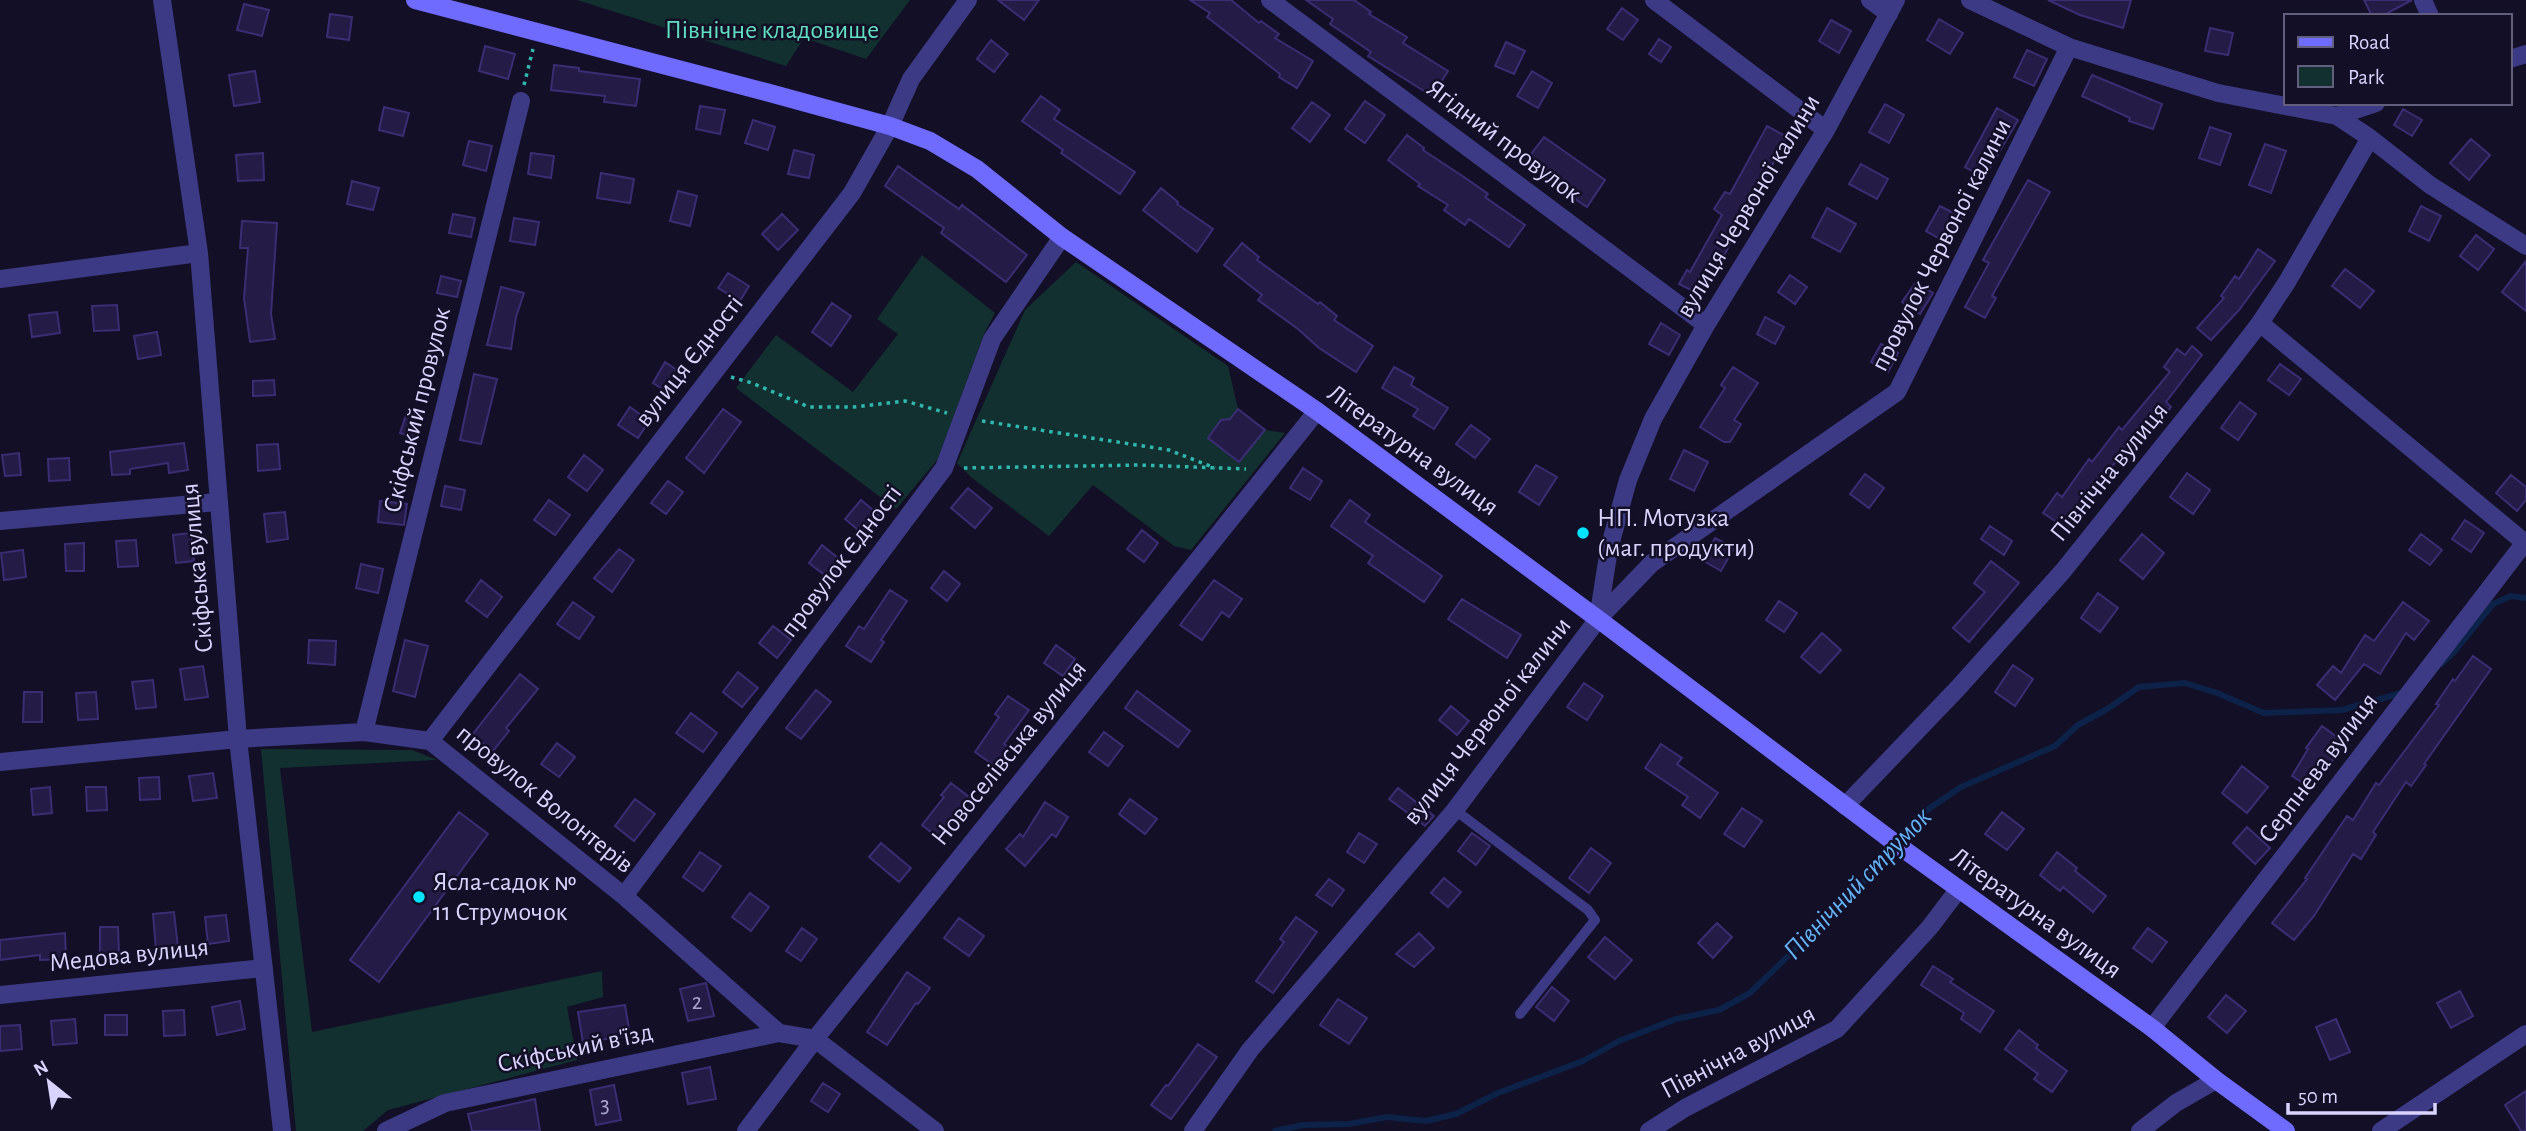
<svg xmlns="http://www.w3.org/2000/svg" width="2526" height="1131" viewBox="0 0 2526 1131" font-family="'Alegreya Sans',sans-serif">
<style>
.green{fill:#12302f}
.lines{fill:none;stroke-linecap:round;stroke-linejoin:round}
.stream{stroke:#0c2248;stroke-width:6}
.building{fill:#241b47;stroke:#3b2d73;stroke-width:2}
.path{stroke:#2fb8b0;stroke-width:3.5;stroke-dasharray:3.5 5;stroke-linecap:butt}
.lane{stroke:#3d3a85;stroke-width:10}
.street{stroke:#3d3a85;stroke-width:18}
.secondary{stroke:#6f6bff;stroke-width:18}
.poi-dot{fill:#00e5ff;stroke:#130f26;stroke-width:2.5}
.labels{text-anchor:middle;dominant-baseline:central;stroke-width:5;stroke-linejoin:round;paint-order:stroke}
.number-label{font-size:23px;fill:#aca6d1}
.park-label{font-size:26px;fill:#5fe0c0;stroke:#130f26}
.street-label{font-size:26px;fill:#d9d4ff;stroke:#130f26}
.poi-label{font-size:26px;fill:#d9d4ff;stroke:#130f26;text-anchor:start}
.water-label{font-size:28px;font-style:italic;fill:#62b6ff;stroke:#130f26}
</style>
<rect width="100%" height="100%" fill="#130f26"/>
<path class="green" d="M577 0H910L866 59 804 38 786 66Z
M922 255 995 313 984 334 938 459 896 509 736 388 776 335 853 392 898 334 877 319Z
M1076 262 1228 366 1238 409 1230 419 1221 420 1209 438 1239 462 1265 430 1285 433 1191 550 1174 546 1093 485 1049 536 972 478 957 463 1025 310Z
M261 749 412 750 437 760 280 768 312 1032 602 971 603 997 567 1007 577 1060 388 1110 363 1131H296Z"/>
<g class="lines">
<path class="stream" d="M2441 664 2453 653 2493 604 2511 596 2526 598
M1275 1131 1303 1125 1349 1124 1387 1117 1426 1121 1456 1114 1498 1093 1583 1061 1619 1041 1676 1019 1719 1010 1750 993 1860 886 1918 816 1961 787 2055 746 2078 725 2109 708 2139 687 2185 683 2217 693 2264 713 2342 710 2405 692"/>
</g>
<path class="building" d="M998 0H1039L1024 20Z
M1190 0H1231L1259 23 1261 21 1279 34 1275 38 1313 61 1297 88 1279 77 1280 74 1207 17 1210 13Z
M1306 0H1354L1371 12 1369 14 1407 37 1403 43 1448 71 1432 96 1368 56 1371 52 1330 24 1333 19Z
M2048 0H2131L2123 28 2080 15Z
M2364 0H2412L2382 16H2372Z
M244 4 269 10 262 36 237 30Z
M1622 8 1638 20 1623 40 1607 29Z
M330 14 352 17 349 40 327 37Z
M1939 19 1963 33 1950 54 1927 40Z
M1831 20 1851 31 1839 53 1819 41Z
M2210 28 2233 33 2228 55 2205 51Z
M1659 39 1671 47 1661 62 1649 54Z
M991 40 1008 54 994 72 977 59Z
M1506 42 1525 51 1514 74 1495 66Z
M485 46 515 54 508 79 479 71Z
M2027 50 2047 59 2034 86 2014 77Z
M554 65 579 68V71L640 79 636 106 604 102 605 96 551 90Z
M255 71 260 102 234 106 229 75Z
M1532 71 1552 83 1538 108 1517 96Z
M2092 75 2162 104 2153 129 2129 121 2130 118 2082 96Z
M1041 96 1060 110 1054 119 1135 172 1120 194 1061 153 1063 150 1022 121Z
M1365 101 1385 115 1365 143 1345 129Z
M1312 102 1330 115 1310 142 1292 128Z
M1885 104 1904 115 1889 143 1869 132Z
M700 106 725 110 720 134 696 129Z
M384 107 409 113 403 136 379 130Z
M1997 108 2018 120 1984 178 1965 167Z
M2403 109 2422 120 2412 136 2394 125Z
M753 120 775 127 768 150 745 143Z
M1767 126 1787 137 1750 207 1753 210 1742 227 1740 226 1721 261 1718 259 1699 294 1679 284 1687 270 1690 272 1722 215 1714 209 1725 192 1730 194Z
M2210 127 2231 134 2220 165 2199 158Z
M1407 135 1424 148 1423 150 1467 179 1488 194 1485 197 1525 225 1509 247 1469 219 1465 225 1444 210 1448 205 1418 186 1420 184 1388 160Z
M1544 137 1605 180 1587 207 1565 192 1568 188 1528 158Z
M2471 139 2490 155 2469 180 2450 163Z
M469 141 492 146 486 171 463 165Z
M2265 144 2286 151 2271 193 2249 185Z
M794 150 814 155 809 178 788 174Z
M263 153 264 180 238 181 236 155Z
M531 153 554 156 551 178 528 174Z
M1861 164 1888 179 1877 199 1849 184Z
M898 166 959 209 962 205 1027 255 1006 282 941 233 944 228 885 186Z
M601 173 634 179 630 203 597 198Z
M2028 180 2050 192 1992 296 1996 298 1985 318 1965 307 1989 263 1983 260Z
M352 181 379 188 373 210 347 204Z
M1161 188 1178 202 1177 204 1213 229 1197 252 1143 210Z
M678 191 697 196 690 226 670 221Z
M1940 206 1963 218 1949 244 1926 231Z
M2421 206 2441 216 2429 241 2409 231Z
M1827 208 1856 224 1840 252 1812 237Z
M453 214 475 218 471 237 449 233Z
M782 214 798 230 778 250 762 234Z
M514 218 539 222 535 245 510 241Z
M242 221 277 223 271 314 275 339 250 342 244 298 248 248H240Z
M2476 235 2494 249 2478 270 2460 256Z
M1242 243 1259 257 1257 260 1318 304 1320 302 1337 316 1334 320 1373 346 1356 372 1319 348 1298 329 1258 300 1262 295 1224 265Z
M2258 249 2275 261 2239 310 2211 340 2197 328 2224 298 2221 296 2235 276 2239 279Z
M2526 261V311L2502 292Z
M2345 269 2374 291 2360 308 2332 286Z
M728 273 749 286 740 301 718 288Z
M1790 275 1807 287 1795 304 1778 292Z
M441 276 461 281 457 297 437 293Z
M1916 282 1933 293 1920 314 1902 302Z
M501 287 524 293 516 317 511 349 487 345Z
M832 303 851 316 831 346 812 332Z
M117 305 119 330 94 331 92 306Z
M57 312 60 333 32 337 29 315Z
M1765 317 1784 327 1775 344 1757 334Z
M1661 323 1680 335 1669 355 1649 344Z
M157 332 161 355 138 359 134 336Z
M1881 344 1898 353 1888 372 1871 362Z
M2192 346 2202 355 2166 402 2171 407 2156 425 2150 419 2107 473 2111 475 2095 497 2092 494 2067 529 2043 513 2057 493 2062 497 2089 459 2092 462 2119 427 2122 430 2170 372 2164 367 2177 349 2185 355Z
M665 362 683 374 670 394 653 383Z
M2280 364 2301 379 2289 395 2268 380Z
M1394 367 1414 378 1411 385 1448 408 1434 429 1413 416 1418 409 1382 388Z
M1733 367 1758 383 1734 420 1741 424 1730 442H1724L1700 427 1725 388 1721 385Z
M474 374 497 379 481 444 460 440Z
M274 380 275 395 253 396V381Z
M2240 402 2256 414 2238 440 2221 428Z
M630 407 649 421 638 438 618 425Z
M723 409 741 422 704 473 686 458Z
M1238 409 1265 430 1239 462 1208 438 1221 420 1230 419Z
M406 415 423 420 417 438 400 433Z
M1471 425 1490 439 1475 458 1456 444Z
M184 443 188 470 169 473 168 463 130 469V474L112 475 110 452Z
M278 444 280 469 258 471 257 445Z
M1684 450 1708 462 1694 491 1670 479Z
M19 453 21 475 5 476 2 455Z
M584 455 603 470 587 491 568 477Z
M69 458 70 480 49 481 48 459Z
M1536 465 1557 477 1539 505 1519 492Z
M1303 468 1322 481 1310 500 1290 488Z
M2187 473 2210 490 2193 514 2170 497Z
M1865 474 1884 488 1869 508 1850 494Z
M2511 475 2526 487V500L2517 511 2496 493Z
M668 481 683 492 666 514 651 503Z
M445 486 465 490 461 510 441 506Z
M968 488 992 508 975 528 951 508Z
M549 500 570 515 555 535 534 520Z
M861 500 879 515 863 534 845 519Z
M1350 500 1370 515 1365 522 1442 576 1424 602 1368 563 1373 556 1331 526Z
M380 501 407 504 404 525 378 522Z
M285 512 288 539 267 542 264 514Z
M2465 520 2484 533 2471 552 2452 539Z
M1990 526 2012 541 2004 555 1981 539Z
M1142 530 1158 543 1144 562 1127 549Z
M191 533 194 561 176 563 173 535Z
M2142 534 2164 553 2143 579 2120 560Z
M2421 534 2442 550 2430 565 2409 550Z
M1715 538 1734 548 1721 571 1702 560Z
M136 540 138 566 118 567 116 541Z
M84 543V571H66L65 544Z
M822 545 844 563 831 580 809 563Z
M619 549 634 560 612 592 594 578Z
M23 550 26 577 4 580 1 553Z
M1991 561 2019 583 1969 642 1953 628 1985 592 1974 583Z
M361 564 383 569 378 593 356 588Z
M944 571 960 584 947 601 931 588Z
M481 580 502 597 487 617 466 601Z
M1214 580 1242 599 1229 617 1222 612 1202 640 1180 625Z
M890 590 907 601 881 640 884 642 871 662 846 646 859 626 864 629Z
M2098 593 2118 608 2100 632 2081 618Z
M1462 599 1521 635 1507 658 1448 619Z
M1779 601 1797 613 1784 632 1766 620Z
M573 602 594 617 579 639 557 624Z
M2403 602 2429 621 2414 640 2406 633 2380 674 2364 664 2335 700 2317 685 2333 666 2341 673 2365 635 2374 641Z
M773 626 791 640 777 658 759 643Z
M1822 633 1841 650 1820 673 1801 657Z
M309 640 336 641 335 665 308 663Z
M405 640 428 646 415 697 393 691Z
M1056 645 1075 659 1063 676 1044 663Z
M2473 656 2491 669 2424 764 2426 765 2411 786 2406 782 2373 832 2376 835 2361 859 2353 854 2314 916 2294 940 2272 923 2307 879 2305 878 2347 816 2353 820 2376 783 2379 785 2439 705 2436 704 2453 679 2455 681Z
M2013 665 2033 679 2015 706 1995 692Z
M203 666 208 697 185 700 180 669Z
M738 672 758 688 742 707 723 692Z
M520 674 538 689 506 728 509 731 493 751 472 735Z
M153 680 156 707 136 709 132 682Z
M1584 683 1603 696 1587 720 1567 707Z
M816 690 831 702 801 739 786 728Z
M1137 691 1190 731 1178 747 1125 708Z
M24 692H42V722H23Z
M96 692 98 719 78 720 76 693Z
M1008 696 1029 710 1004 744 1009 747 995 766 975 752 999 717 995 714Z
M1451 706 1469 721 1457 735 1439 720Z
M691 713 717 733 703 752 676 733Z
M2322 726 2345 743 2312 789 2292 776 2308 749 2306 748Z
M1104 732 1123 746 1108 766 1089 752Z
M557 743 575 757 559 777 541 764Z
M1661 744 1682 758 1677 764 1718 793 1700 818 1682 805 1688 797 1645 768Z
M2242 766 2268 787 2247 813 2222 793Z
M213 773 217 798 193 801 189 776Z
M159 777 160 799 140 800 139 778Z
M951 783 969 797 948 823 951 826 940 839 922 825 944 797 941 795Z
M50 787 52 813 33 815 31 789Z
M86 787H106L107 810 87 811Z
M1398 788 1434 816 1425 826 1389 799Z
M635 799 655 814 634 841 615 826Z
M1130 799 1157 819 1145 834 1119 814Z
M1045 802 1068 817 1056 837 1052 834 1025 866 1006 849 1020 834 1023 837Z
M1742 808 1762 821 1744 847 1724 834Z
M459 812 488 834 379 982 350 960Z
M2002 812 2024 829 2007 850 1985 834Z
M2247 827 2270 848 2255 864 2233 843Z
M1359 833 1377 844 1364 863 1347 852Z
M1472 833 1490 846 1476 865 1458 851Z
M881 843 911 868 899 882 869 857Z
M1591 848 1611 863 1589 893 1569 878Z
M700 852 721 866 703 891 683 877Z
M2057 852 2077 868 2075 871 2106 896 2093 912 2063 887 2060 891 2040 875Z
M1444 878 1461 892 1448 907 1431 893Z
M1329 879 1344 890 1332 906 1316 895Z
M750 893 769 907 751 931 732 917Z
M174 912 178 948 156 950 153 914Z
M226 915 229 941 208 944 205 917Z
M1296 917 1317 932 1273 993 1256 981 1284 942 1280 939Z
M959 918 984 936 969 956 944 938Z
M1717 923 1732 937 1713 958 1698 943Z
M100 927H118L119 954 100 955Z
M802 928 817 939 801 961 786 951Z
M2148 928 2167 942 2152 962 2133 948Z
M65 933 66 959 40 960V955L0 960V940Z
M1419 933 1434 948 1414 967 1396 954Z
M1605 937 1632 960 1615 979 1588 957Z
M1933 966 1953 979 1950 982 1994 1011 1980 1032 1961 1019 1964 1013 1921 985Z
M907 972 930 988 918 1004 916 1003 887 1045 867 1032Z
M706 983 714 1016 688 1021 680 989Z
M1552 987 1569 1001 1554 1021 1536 1007Z
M2460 991 2473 1016 2451 1028 2437 1003Z
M2226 995 2246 1011 2227 1033 2208 1017Z
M1338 999 1367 1018 1349 1044 1320 1025Z
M240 1001 245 1029 217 1035 212 1007Z
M625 1005 630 1035 583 1043 578 1012Z
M184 1010 185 1035 164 1036 163 1011Z
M105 1015H127V1035H105Z
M75 1019 77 1043 53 1045 51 1021Z
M2336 1019 2350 1052 2330 1060 2316 1027Z
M20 1025 22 1049 0 1051V1026Z
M2019 1030 2038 1045 2036 1048 2067 1071 2052 1092 2034 1079 2038 1074 2005 1049Z
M1198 1044 1217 1057 1171 1119 1151 1105 1166 1085 1168 1086Z
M710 1067 716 1099 688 1104 682 1073Z
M823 1083 840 1094 828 1112 811 1101Z
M614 1085 621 1120 596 1125 590 1090Z
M2526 1091V1131H2521L2505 1105Z
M535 1099 540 1131H472L468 1114Z"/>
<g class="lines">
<path class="path" d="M524 85 533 49
M731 377 752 383 809 407H854L905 401 947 413
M982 421 1169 450 1215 468
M964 468 1139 465 1246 469"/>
<path class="lane" d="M1455 810 1588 910 1595 920 1520 1014"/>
<path class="street" d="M162 0 199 253 238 739 282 1131
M1270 0 1706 325
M1654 0 1826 130
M1870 0 1889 14
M1970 0 2069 47 2218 93 2337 116 2370 138 2430 185 2526 246
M2423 0 2430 16
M2510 59 2526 54
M2337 116 2376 103
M0 279 199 253
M2260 323 2524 542
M0 521 217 502
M1598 619 1652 563 1897 392 2069 47
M364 732 521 101
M430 741 852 193 890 126 911 79 968 0
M0 762 238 739 364 732 430 741 624 896 779 1033 815 1039 935 1131
M1845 806 1958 688 2063 571 2223 371 2260 323 2287 282 2370 138
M624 896 944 468 992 339 1062 237
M0 995 264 968
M2152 1028 2526 541
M386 1131 445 1103 779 1033
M746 1131 815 1039 1317 411
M1193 1131 1250 1050 1455 810 1598 619 1609 549 1628 480 1653 419 1706 325 1826 130 1896 0
M1649 1131 1685 1108 1837 1029 1930 927 1958 890
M2140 1131 2176 1103 2216 1080
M2381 1131 2526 1034"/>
<path class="secondary" d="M415 0 766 92 890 126 930 141 977 169 1062 237 1317 411 1598 619 1895 843 2152 1028 2216 1080 2286 1131"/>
</g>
<g class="poi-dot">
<circle cx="1583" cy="533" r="7"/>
<circle cx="419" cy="897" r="7"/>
</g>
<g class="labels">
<g class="number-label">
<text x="697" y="1002">2</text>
<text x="605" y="1105">3</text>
</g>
<g class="park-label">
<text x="772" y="30">Північне кладовище</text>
</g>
<g class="street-label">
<text transform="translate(1504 141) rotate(37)">Ягідний провулок</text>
<text transform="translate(1748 206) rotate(-59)">вулиця Червоної калини</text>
<text transform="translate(1941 245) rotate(-63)">провулок Червоної калини</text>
<text transform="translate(689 361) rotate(-52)">вулиця Єдності</text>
<text transform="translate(417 410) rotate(-76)">Скіфський провулок</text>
<text transform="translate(1413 450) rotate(36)">Літературна вулиця</text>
<text transform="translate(2109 472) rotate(-51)">Північна вулиця</text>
<text transform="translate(841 561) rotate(-53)">провулок Єдності</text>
<text transform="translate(197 568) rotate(-95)">Скіфська вулиця</text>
<text transform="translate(1487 721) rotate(-52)">вулиця Червоної калини</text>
<text transform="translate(1009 753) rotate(-51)">Новоселівська вулиця</text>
<text transform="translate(2318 768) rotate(-53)">Серпнева вулиця</text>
<text transform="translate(545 799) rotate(39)">провулок Волонтерів</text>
<text transform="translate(2036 913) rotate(36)">Літературна вулиця</text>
<text transform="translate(129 955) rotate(-6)">Медова вулиця</text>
<text transform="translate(575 1048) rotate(-12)">Скіфський в'їзд</text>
<text transform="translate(1738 1052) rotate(-28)">Північна вулиця</text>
</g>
<g class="poi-label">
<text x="1597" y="518">НП. Мотузка<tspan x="1597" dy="30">(маг. продукти)</tspan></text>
<text x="433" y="882">Ясла-садок №<tspan x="433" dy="30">11 Струмочок</tspan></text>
</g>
<g class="water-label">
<text transform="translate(1858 884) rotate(-46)">Північний струмок</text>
</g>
</g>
<rect x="2284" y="14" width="228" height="91" fill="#130f26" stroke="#625e7d" stroke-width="2"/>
<rect x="2298" y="37" width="35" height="10" fill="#6f6bff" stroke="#625e7d" stroke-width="2"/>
<text x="2348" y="49" font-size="21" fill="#d9d4ff">Road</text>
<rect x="2298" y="66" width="35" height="21" fill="#12302f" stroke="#625e7d" stroke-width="2"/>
<text x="2348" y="84" font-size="21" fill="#d9d4ff">Park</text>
<g transform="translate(49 1082) rotate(330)" stroke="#130f26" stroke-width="5" paint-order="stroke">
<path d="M0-5L12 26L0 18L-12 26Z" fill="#d9d4ff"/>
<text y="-10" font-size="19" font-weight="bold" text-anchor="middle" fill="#d9d4ff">N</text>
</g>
<path d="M2288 1103v10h147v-10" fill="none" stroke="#d9d4ff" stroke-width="3.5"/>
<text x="2298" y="1103" font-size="21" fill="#d9d4ff" stroke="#130f26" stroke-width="5" paint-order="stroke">50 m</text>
</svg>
